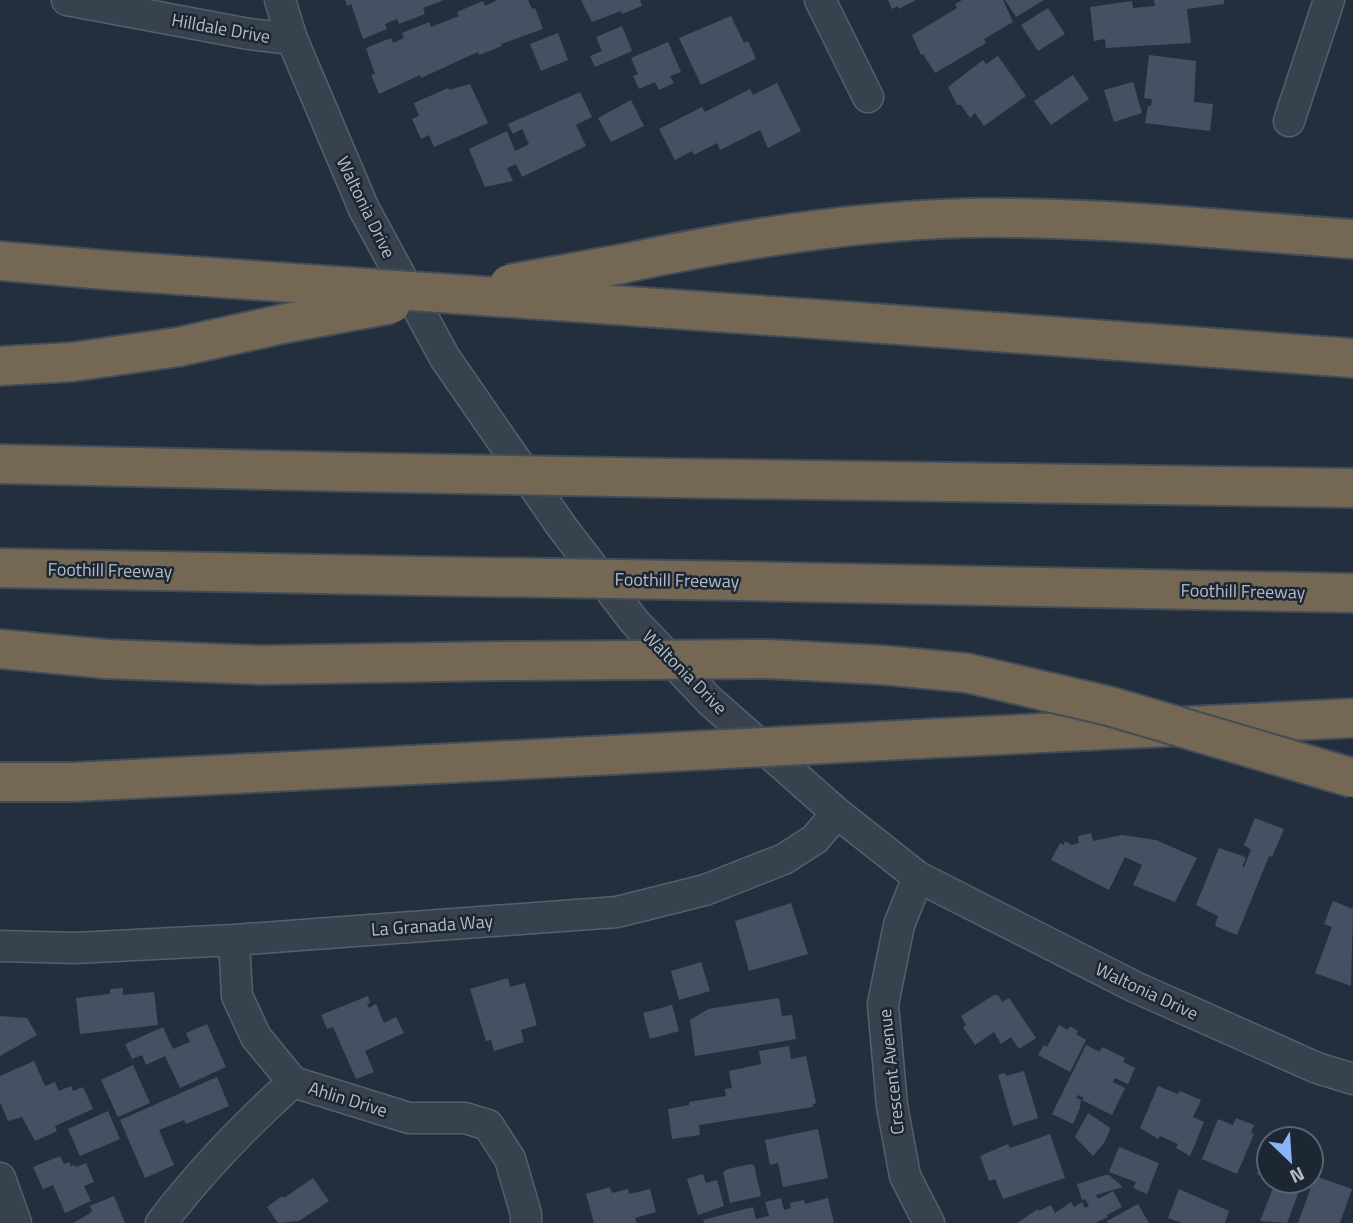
<svg xmlns="http://www.w3.org/2000/svg" width="1353" height="1223" viewBox="0 0 1353 1223" font-family="'Titillium Web',sans-serif">
<style>
.building{fill:#455162}
.lines{fill:none;stroke-linecap:round;stroke-linejoin:round}
.minor-casing{stroke:#565f6c;stroke-width:33}
.motorway-casing{stroke:#434c59;stroke-width:42}
.minor{stroke:#38414e;stroke-width:30}
.motorway{stroke:#746855;stroke-width:38}
.motorway-bridge-casing{stroke:#434c59;stroke-width:42;stroke-linecap:butt}
.motorway-bridge{stroke:#746855;stroke-width:38}
.labels{text-anchor:middle;dominant-baseline:central;stroke-width:5;stroke-linejoin:round;paint-order:stroke}
.street-label{font-size:18px;fill:#b4bcc9;stroke:#1d2633}
</style>
<rect width="100%" height="100%" fill="#242f3e"/>
<path class="building" d="M345 0H444L423 8 425 14 399 24 397 19 385 24 387 29 363 39 351 4 347 6Z
M497 0H528L532 9 535 8 543 29 501 44 502 46 479 55 478 52 421 78 420 75 379 94 371 75 375 74 366 48 391 38 393 43 404 38 402 33 429 22 431 27 459 16 457 12 483 1 485 6Z
M581 0H640L642 6 622 14 621 11 592 22Z
M888 0H916L899 9 898 6 892 9Z
M962 0H1003L1013 22 984 39 986 43 935 73 923 54 921 55 912 35 957 8 955 4Z
M1005 0H1044L1016 17Z
M1154 0H1224V4L1187 9 1191 43 1106 48 1105 39 1094 41 1090 7 1132 1 1133 8 1155 6Z
M1048 8 1065 34 1038 51 1021 25Z
M731 16 744 43 748 41 756 59 701 85 679 38Z
M622 26 632 51 595 67 590 56 602 51 596 37Z
M558 33 568 60 541 71 530 44Z
M668 42 681 72 670 76 674 83 659 90 655 82 639 89 633 76 638 74 631 58Z
M1149 55 1196 61 1194 102 1213 104 1210 131 1145 123 1148 106H1151L1152 99 1144 98Z
M998 56 1026 96 984 126 975 113 970 118 961 105H957L948 87 983 60 986 64Z
M1073 75 1089 99 1051 125 1034 101Z
M1133 82 1142 113 1114 122 1104 90Z
M777 83 801 131 768 148 760 130 720 150 717 143 694 155 692 151 675 160 659 129 702 107 705 112 750 89 753 95Z
M470 84 488 123 434 147 429 135 421 139 412 119 419 116 414 103 448 88 449 90Z
M580 92 592 117 576 125 586 146 522 177 516 164 507 168 513 181 485 187 469 149 507 131 515 151 529 144 522 129 513 134 508 124Z
M631 100 644 126 611 142 598 118Z
M1255 818 1284 829 1272 857 1269 856 1237 935 1215 926 1218 916 1196 905 1219 848 1243 856 1246 859 1242 866 1244 867 1251 850 1244 845Z
M1091 833 1093 841 1122 835 1156 840 1197 858 1175 902 1133 885 1142 865 1125 857 1109 890 1051 860 1060 843 1064 845 1065 841 1072 845 1079 843 1078 836Z
M1333 901 1353 909 1351 986 1315 973 1332 927 1324 924Z
M791 903 808 954 749 971 735 921Z
M701 962 710 991 679 1000 671 971Z
M508 978 510 987 525 983 537 1025 521 1030 524 1042 494 1051 491 1040 486 1041 470 989Z
M123 988V995L154 992 158 1025 80 1034 76 998 110 994V989Z
M994 995H998L1002 1002 1009 998 1036 1038 1019 1049 1011 1037 1001 1044 994 1032 975 1045 963 1027 966 1025 961 1016Z
M368 996 370 1003 367 1004 369 1008 376 1004 384 1023 396 1017 404 1033 365 1051 374 1072 356 1079 333 1027 327 1029 321 1015Z
M779 998 782 1016 792 1015 796 1039 695 1056 690 1020 708 1009Z
M672 1005 679 1031 650 1039 643 1013Z
M0 1016 27 1018 37 1035 0 1056Z
M207 1024 226 1067 180 1088 165 1056 146 1065 142 1055 132 1059 125 1044 163 1027 173 1049 190 1042 186 1033Z
M1059 1025 1068 1030 1070 1026 1078 1031 1076 1034 1086 1040 1070 1072 1038 1055 1044 1045 1047 1047Z
M1086 1045 1100 1052 1102 1047 1125 1058 1123 1062 1135 1068 1128 1084 1115 1078 1113 1082 1125 1088 1112 1115 1082 1100 1084 1098 1078 1095 1076 1098 1081 1100 1080 1108 1073 1124 1052 1114Z
M789 1046 791 1059 806 1056 816 1103 813 1104V1107L699 1125 700 1135 672 1139 668 1109 689 1105V1102L726 1096 725 1089 732 1088 729 1071 761 1064 759 1051Z
M34 1061 45 1086 55 1082 59 1091 71 1086 73 1091 83 1087 93 1109 55 1126 57 1131 35 1141 22 1117 8 1121 0 1102V1076Z
M133 1065 150 1103 118 1117 101 1080Z
M1024 1071 1038 1118 1013 1126 998 1075 1005 1073 1006 1076Z
M217 1077 229 1106 186 1124 184 1120 159 1130 174 1165 145 1178 120 1120Z
M1158 1086 1178 1094 1180 1091 1201 1100 1193 1117 1204 1122 1190 1156 1176 1148 1178 1144 1160 1136 1158 1139 1140 1128Z
M108 1111 120 1139 80 1156 68 1129Z
M1088 1113 1109 1127 1110 1130 1104 1143 1093 1156 1075 1137Z
M1236 1118 1254 1125 1251 1133 1254 1134 1237 1174 1202 1159 1218 1119 1233 1125Z
M818 1129 828 1178 783 1187 778 1163 770 1165 765 1140Z
M1050 1134 1065 1178 1003 1199 995 1179 989 1181 980 1156 1008 1144 1010 1148Z
M1269 1144V1178L1257 1174Z
M1119 1147 1159 1163 1147 1194 1133 1188 1136 1182 1109 1172Z
M60 1156 64 1164 69 1162 71 1166 74 1165 76 1167 86 1163 94 1182 84 1186 91 1201 65 1213 53 1185 43 1189 33 1167Z
M750 1164 754 1165 761 1196 730 1203 723 1172 728 1169Z
M703 1174 706 1183 717 1180 724 1206 698 1215 687 1179Z
M1105 1175H1109L1123 1187 1096 1195 1098 1199 1113 1191 1122 1207 1107 1215 1108 1217 1095 1223H1017L1038 1209 1039 1211 1051 1205 1055 1213 1071 1202 1074 1207 1082 1202 1085 1208 1089 1206 1085 1199 1082 1200 1077 1184Z
M1315 1176 1352 1189 1340 1223H1298Z
M313 1178 329 1201 299 1221 278 1223 267 1207 282 1196 284 1198Z
M1272 1181H1303L1287 1223 1260 1221 1273 1188 1270 1186Z
M610 1187 612 1193 628 1189 629 1194 650 1189 656 1212 635 1218 637 1223H594L586 1194Z
M1179 1189 1229 1211 1225 1223H1182L1168 1218Z
M114 1196 125 1223H73L89 1214 92 1211 90 1206Z
M781 1198 784 1210 791 1208 790 1203 804 1200 805 1204 828 1198 834 1223H704L703 1220 753 1207 756 1219 769 1216 765 1202Z
M1138 1204 1149 1223H1108L1107 1221Z"/>
<g class="lines">
<defs>
<path id="minor" d="M67 0 249 34 292 39
M280 0 292 39 364 209 445 358 562 527 634 621 710 701 837 813 918 877 1135 987 1317 1068 1353 1079
M820 0 868 97
M1289 121 1329 0
M918 877 899 925 883 1004 892 1106 905 1176 929 1223
M234 940 237 996 256 1037 293 1082
M0 946 75 948 234 940 617 912 705 890 784 859 815 839 837 813
M293 1082 409 1118H465L488 1125 510 1159 526 1214V1223
M0 1178 16 1223
M161 1223C200 1172 245 1125 293 1082"/>
<path id="motorway" d="M0 261 106 270
M621 264C734 240 850 221 967 218 1096 216 1225 230 1353 239
M845 321 1353 358
M0 366 72 362 178 347 287 323
M0 464 349 472
M670 478 1353 488
M0 568 422 576
M740 581 1353 593
M0 649 106 659 260 665 500 661
M919 739 1353 718
M0 782H74L612 755"/>
</defs>
<use href="#minor" class="minor-casing"/>
<use href="#motorway" class="motorway-casing"/>
<use href="#minor" class="minor"/>
<use href="#motorway" class="motorway"/>
<defs>
<path id="motorway-bridge" d="M106 270 845 321
M509 284 621 264
M287 323 391 304
M349 472 670 478
M422 576 740 581
M500 661 767 659 882 665 967 673 1109 706 1353 778
M612 755 919 739"/>
</defs>
<use href="#motorway-bridge" class="motorway-bridge-casing"/>
<use href="#motorway-bridge" class="motorway-bridge"/>
</g>
<g class="labels">
<g class="street-label">
<text transform="translate(221 28) rotate(10)">Hilldale Drive</text>
<text transform="translate(366 207) rotate(64)">Waltonia Drive</text>
<text transform="translate(110 570) rotate(1)">Foothill Freeway</text>
<text transform="translate(677 580) rotate(1)">Foothill Freeway</text>
<text transform="translate(1243 591) rotate(1)">Foothill Freeway</text>
<text transform="translate(685 672) rotate(45)">Waltonia Drive</text>
<text transform="translate(432 925) rotate(-4)">La Granada Way</text>
<text transform="translate(1147 991) rotate(25)">Waltonia Drive</text>
<text transform="translate(891 1072) rotate(-96)">Crescent Avenue</text>
<text transform="translate(348 1099) rotate(17)">Ahlin Drive</text>
</g>
</g>
<g transform="translate(1290 1160) rotate(155)"><circle r="33" fill="#1d2633" stroke="#59626f" stroke-width="2"/>
<path d="M0-5L12 26L0 18L-12 26Z" fill="#8ab4f8"/>
<text y="-10" font-size="19" font-weight="bold" text-anchor="middle" fill="#b4bcc9">N</text>
</g>
</svg>
